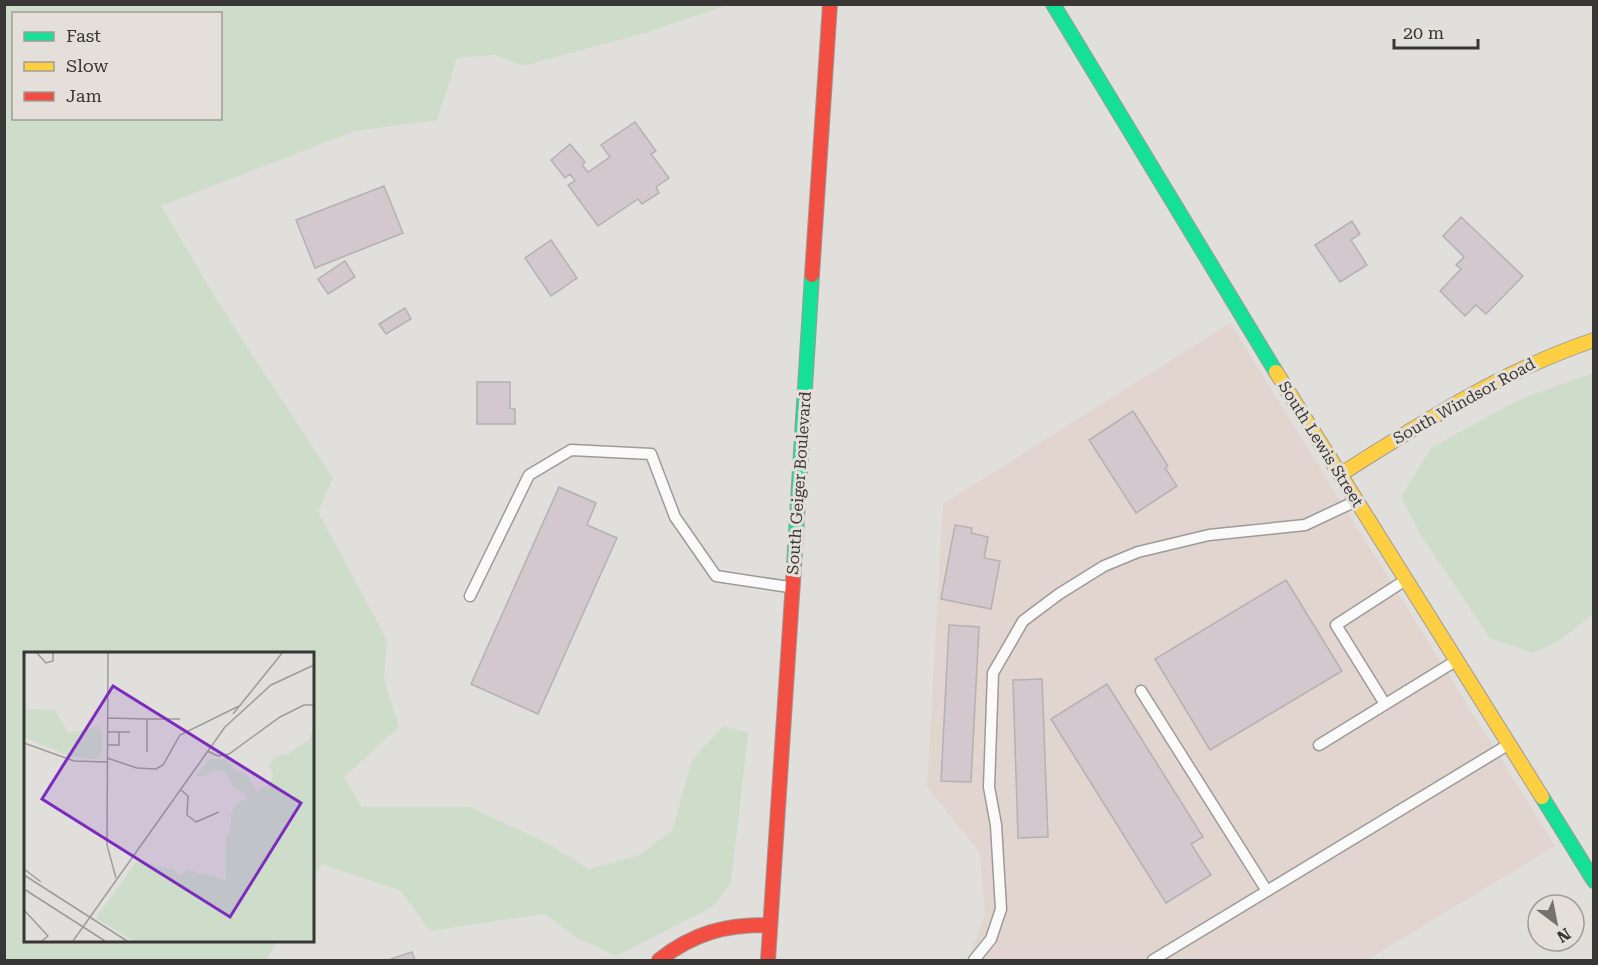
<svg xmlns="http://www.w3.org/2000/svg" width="1598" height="965" viewBox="0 0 1598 965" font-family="'Roboto Serif',serif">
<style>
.commercial{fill:#e2d4cf}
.green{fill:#cdddc9;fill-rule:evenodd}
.building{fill:#d3c8ce;stroke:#b3b1b1;stroke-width:1.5}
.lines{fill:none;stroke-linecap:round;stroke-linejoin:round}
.lane-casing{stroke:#9c9b98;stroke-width:13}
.fast-casing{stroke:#9c9b98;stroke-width:16}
.slow-casing{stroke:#9c9b98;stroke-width:16}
.jam-casing{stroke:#9c9b98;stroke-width:16}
.lane{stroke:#fafafa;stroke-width:10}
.fast{stroke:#16e098;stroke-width:14}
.slow{stroke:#ffcf43;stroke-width:14}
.jam{stroke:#f24e42;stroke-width:14}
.labels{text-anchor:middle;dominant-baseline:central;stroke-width:6;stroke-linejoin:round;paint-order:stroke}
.street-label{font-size:16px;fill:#393735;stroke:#e4e0d9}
.inset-road{fill:none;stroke:#9e9c99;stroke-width:1.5}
.view{fill:#7b2cbf;fill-opacity:0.15;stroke:#7b2cbf;stroke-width:3}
.inset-edge{fill:none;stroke:#393735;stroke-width:3}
</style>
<rect width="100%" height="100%" fill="#e1dfdc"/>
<path class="commercial" d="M1230 323 1555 846 1367 960H976L971 952 985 915 980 853 927 787 943 504Z"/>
<path class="green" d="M5 4 729 5 648 32 523 66 496 55 457 58 437 120 355 131 161 206 223 310 333 478 318 512 387 640 384 679 399 727 344 777 362 807H470L545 842 589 869 637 856 672 831 692 760 723 726 748 733 731 883 712 907 616 956 579 939 544 914 430 931 401 891 322 864 312 881V653H26V940H278L266 960H5ZM14 14H220V118H14Z
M1593 373V614L1559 641 1533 653 1490 638 1422 537 1401 497 1431 448 1518 400Z"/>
<path class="building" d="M635 122 656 151 651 154 669 178 656 187 659 193 642 204 638 199 598 226 568 185 575 181 570 174 565 178 551 160 570 144 585 162 582 165 588 172 610 157 601 145Z
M384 186 403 233 315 268 296 220Z
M1461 217 1523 276 1486 314 1476 305 1465 316 1440 291 1461 269 1456 265 1464 257 1443 236Z
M1352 221 1360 234 1351 240 1367 265 1340 282 1315 245Z
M551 240 577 278 551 296 525 258Z
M345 261 355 277 328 294 318 279Z
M405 308 411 319 386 334 379 324Z
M477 382H510V408L515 409V424H477Z
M1133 411 1168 466 1165 468 1177 486 1136 513 1089 440Z
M559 487 596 503 587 525 617 538 538 714 471 684Z
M955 525 972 528 971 533 988 537 984 558 1000 561 991 609 941 599Z
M1286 580 1342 671 1210 750 1155 659Z
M949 625 979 627 971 782 941 781Z
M1042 679 1048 837 1018 838 1013 680Z
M1107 684 1203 837 1191 844 1211 875 1166 903 1051 719Z
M412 952 415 960H388Z"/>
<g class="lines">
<defs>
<path id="lane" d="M470 596 529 475 571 450 651 454 675 517 716 576 789 587
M1141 691 1267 891 1506 746
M1385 704 1336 625 1404 581
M1319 745 1454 662
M974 960 991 939 1001 909 996 825 989 787 993 673 1023 621 1059 594 1104 566 1138 552 1209 535 1305 525 1354 502
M1153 960 1267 891"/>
<path id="fast" d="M1053 4 1276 372
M794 566 812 275
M1542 797 1594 881"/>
<path id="slow" d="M1276 372 1542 797
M1341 474C1423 422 1502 371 1594 340"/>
<path id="jam" d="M812 275 830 4
M659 960C694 933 726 924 770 925
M768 960 794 566"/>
</defs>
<use href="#lane" class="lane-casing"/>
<use href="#fast" class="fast-casing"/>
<use href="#slow" class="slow-casing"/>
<use href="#jam" class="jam-casing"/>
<use href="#lane" class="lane"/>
<use href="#fast" class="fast"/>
<use href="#slow" class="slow"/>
<use href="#jam" class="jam"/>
</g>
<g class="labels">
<g class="street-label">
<text transform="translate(1464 401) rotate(-29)">South Windsor Road</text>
<text transform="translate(1321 444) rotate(58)">South Lewis Street</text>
<text transform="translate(799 483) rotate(-86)">South Geiger Boulevard</text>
</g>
</g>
<g transform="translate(24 652)">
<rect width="290" height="290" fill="#e1dfdc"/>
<path d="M0 57 31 58 44 81 74 75 78 80V103L71 107 45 104 0 85ZM289 75V289H109L72 266 113 209 149 218 156 224 164 218 202 228V184L206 181 207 161 213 150 223 148V143L210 135 201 119 188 118 181 124H172L185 107H204L209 117 224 124 232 139 246 132 249 121 245 114 250 105 265 101 286 87Z" fill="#cdddc9"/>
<path class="inset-road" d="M12 0 22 11 29 9V0M84 0 83 193 92 226M209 62 259 0M83 66 123 67V100M123 67H156M201 75 247 33 290 13M83 80H106M0 91 50 109 83 110M83 93H95V80M183 99 194 104 205 102 256 65 280 53H290M83 106 113 116 132 117 139 113 156 83 215 54M156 137 164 144 163 163 172 170 195 160M0 217 17 230M0 223 103 289M0 237 81 289M0 258 24 284 18 289M49 289 201 75"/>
<path class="view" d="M89 34 277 151 206 265 18 147Z"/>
<rect width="290" height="290" class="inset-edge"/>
</g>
<rect width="1598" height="965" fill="none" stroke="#393735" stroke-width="12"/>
<rect x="12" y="12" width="210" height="108" fill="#e4e0d9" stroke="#a09c97" stroke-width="1.5"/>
<rect x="24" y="32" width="30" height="9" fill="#16e098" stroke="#a09c97" stroke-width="1.5"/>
<text x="66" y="42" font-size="18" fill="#393735">Fast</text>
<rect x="24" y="62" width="30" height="9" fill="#ffcf43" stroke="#a09c97" stroke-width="1.5"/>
<text x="66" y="72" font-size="18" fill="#393735">Slow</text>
<rect x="24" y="92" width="30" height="9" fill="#f24e42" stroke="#a09c97" stroke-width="1.5"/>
<text x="66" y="102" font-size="18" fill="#393735">Jam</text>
<g transform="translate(1556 923) rotate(148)"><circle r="28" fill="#e4e0d9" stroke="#a09c97" stroke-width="1.5"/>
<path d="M0-4.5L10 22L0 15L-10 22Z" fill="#74726f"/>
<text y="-9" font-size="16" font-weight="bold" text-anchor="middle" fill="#393735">N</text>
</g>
<path d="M1394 39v9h84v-9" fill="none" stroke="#393735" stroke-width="3"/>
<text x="1403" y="39" font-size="18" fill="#393735" stroke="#e4e0d9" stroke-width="4.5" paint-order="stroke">20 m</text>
</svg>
